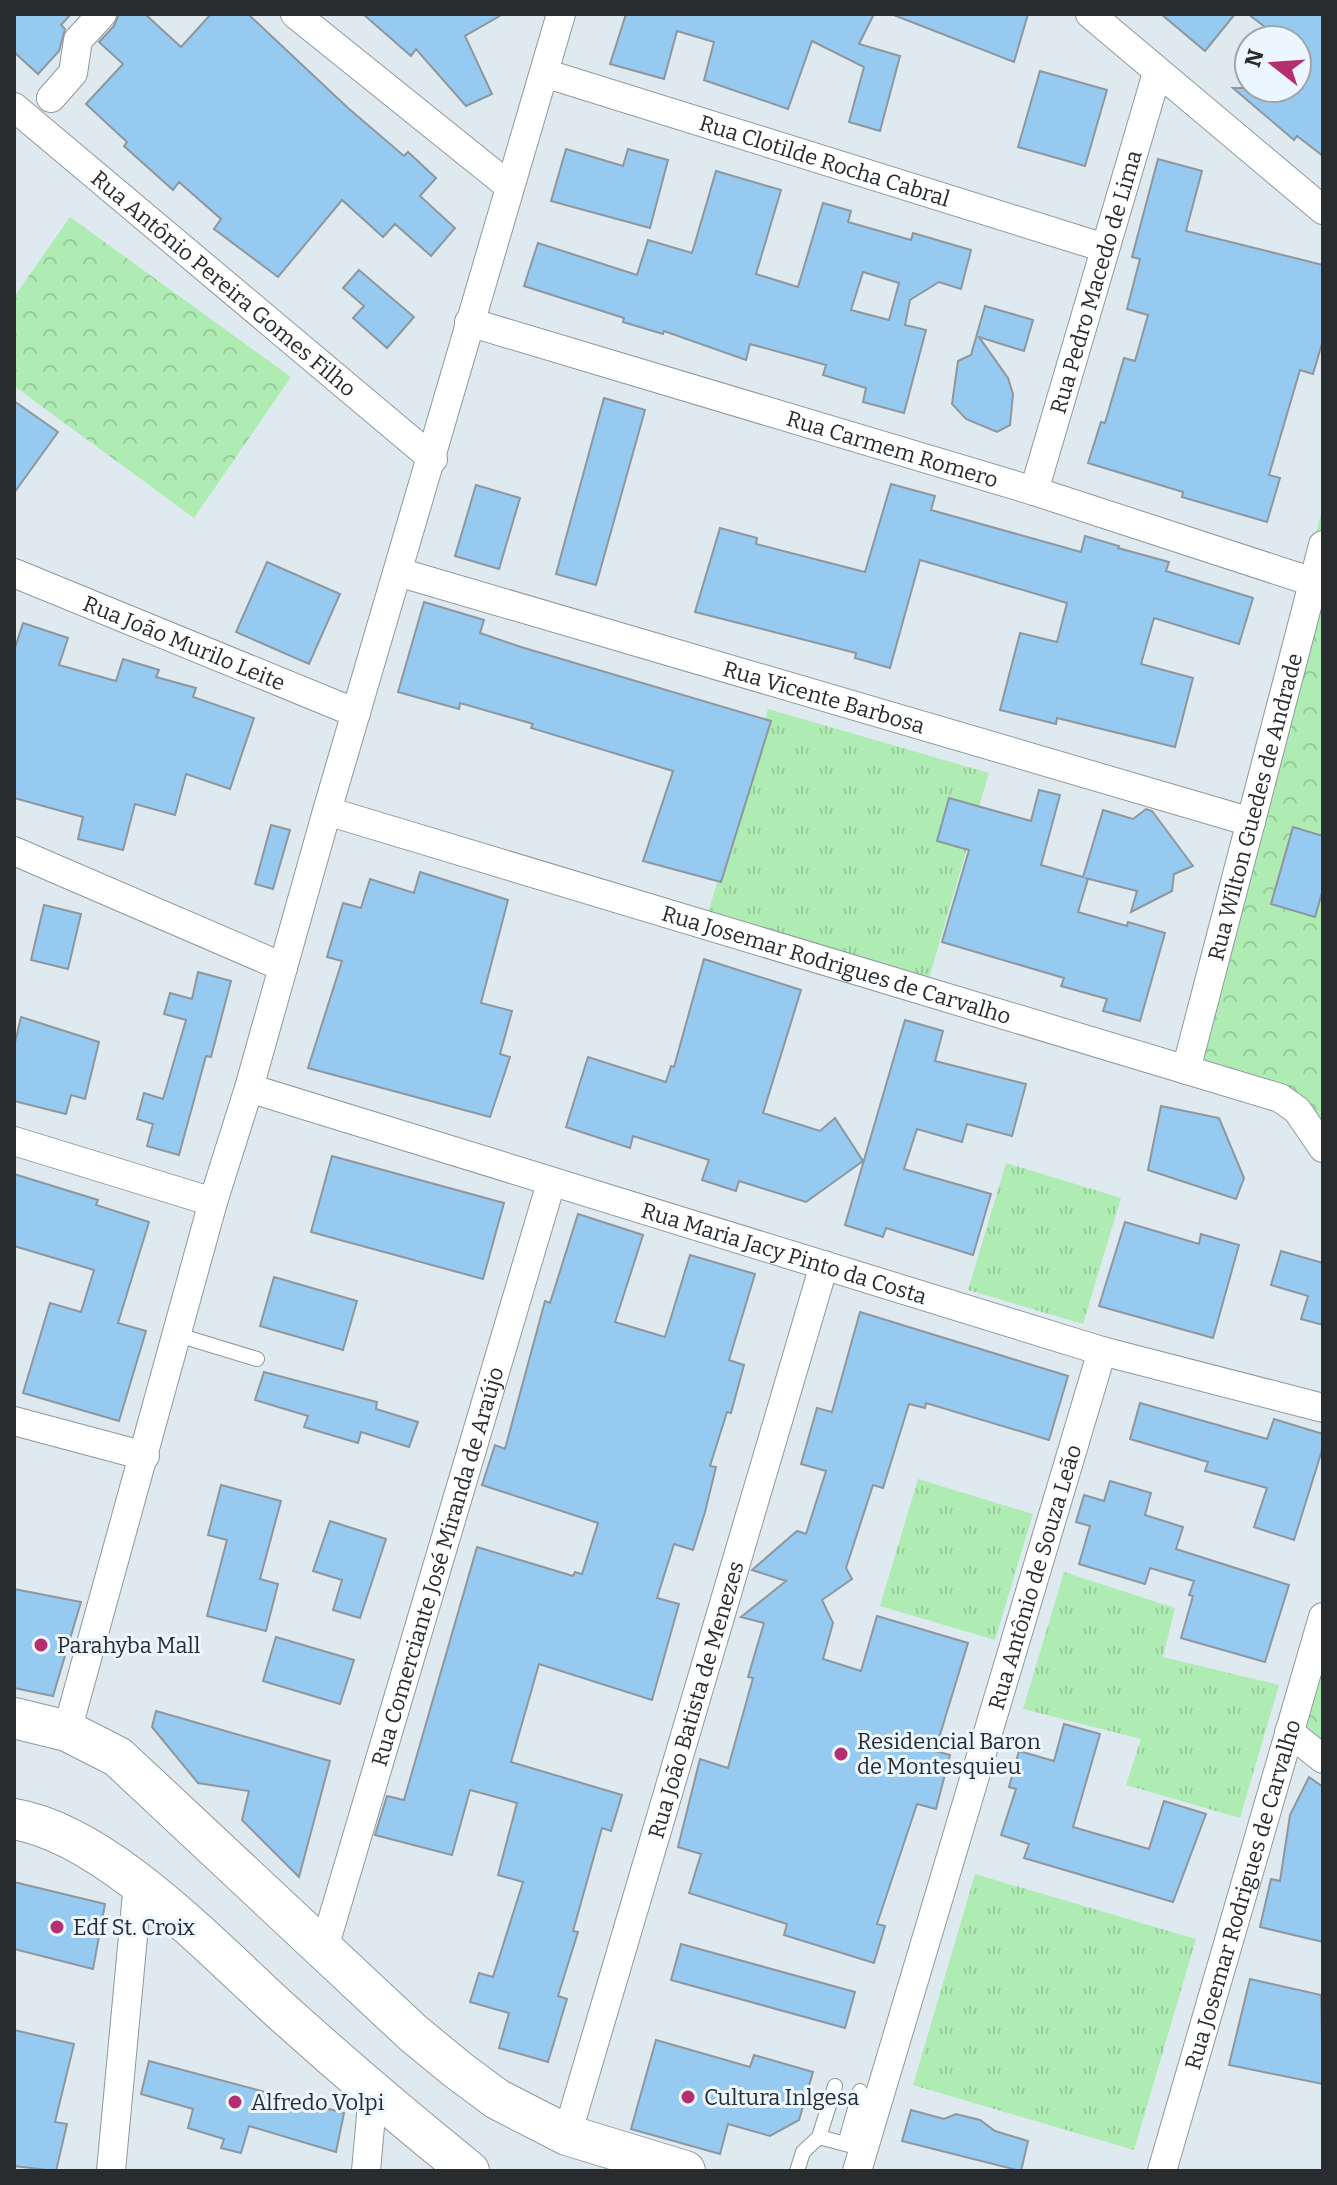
<svg xmlns="http://www.w3.org/2000/svg" width="1337" height="2185" viewBox="0 0 1337 2185" font-family="Bitter,serif">
<style>
.grass{fill:url(#grass-tufts)}
.forest{fill:url(#forest-crowns)}
.building{fill:#97caf1;stroke:#8e979e;stroke-width:2;fill-rule:evenodd}
.lines{fill:none;stroke-linecap:round;stroke-linejoin:round}
.lane-casing{stroke:#8f989f;stroke-width:16}
.street-casing{stroke:#8f989f;stroke-width:30}
.secondary-casing{stroke:#8f989f;stroke-width:42}
.lane{stroke:#fff;stroke-width:14}
.street{stroke:#fff;stroke-width:28}
.secondary{stroke:#fff;stroke-width:40}
.poi-dot{fill:#b52e6f;stroke:#ecf6fe;stroke-width:3}
.labels{text-anchor:middle;dominant-baseline:central;stroke-width:6;stroke-linejoin:round;paint-order:stroke}
.street-label{font-size:22px;fill:#282c2e;stroke:#ecf6fe}
.poi-label{font-size:22px;fill:#282c2e;stroke:#ecf6fe;text-anchor:start}
</style>
<defs>
<pattern id="grass-tufts" width="24" height="20" patternUnits="userSpaceOnUse" patternTransform="scale(2)"><rect width="24" height="20" fill="#afecb3"/><path d="M3 7l-1-3M5 7V3M7 7l1-3M15 17l-1-3M17 17v-4M19 17l1-3" fill="none" stroke="#97cb9a"/></pattern>
<pattern id="forest-crowns" width="20" height="18" patternUnits="userSpaceOnUse" patternTransform="scale(2)"><rect width="20" height="18" fill="#afecb3"/><path d="M2 6a3 3 0 1 1 6 0M12 15a3 3 0 1 1 6 0" fill="none" stroke="#97cb9a"/></pattern>
</defs>
<rect width="100%" height="100%" fill="#dfe9f0"/>
<path class="grass" d="M768 709 989 773 927 985 706 920Z
M1006 1163 1121 1198 1083 1324 968 1290Z
M918 1479 1033 1514 995 1640 880 1606Z
M1064 1572 1175 1608 1163 1657 1279 1685 1240 1818 1126 1785 1141 1739 1023 1709Z
M975 1874 1196 1939 1134 2150 913 2085Z"/>
<path class="forest" d="M70 217 291 377 194 518 14 386V297Z
M1323 506V1140L1291 1094 1179 1061Z
M1323 1611V1755L1288 1727Z"/>
<path class="building" d="M14 14H71L61 25 65 29 59 51 38 74 14 52Z
M119 14H145L181 47 211 14H248L348 108 404 156 408 152 436 178 420 196 455 228 431 256 395 224 383 237 342 200 278 277 214 229 221 219 179 182 173 190 124 146 127 142 86 104 123 64 99 42 114 26Z
M363 14H503L465 36 492 94 466 106 416 49 411 56Z
M626 14H874L859 44 900 56 880 131 849 122 864 67 812 41 788 109 704 80 714 42 677 31 664 79 610 64Z
M891 14H1028L1014 62Z
M1161 14H1235L1205 51Z
M1248 14H1323V156L1297 136 1294 140 1233 88H1297V40H1282Z
M1040 71 1107 90 1085 166 1018 147Z
M566 149 623 166 628 149 668 160 650 228 551 201Z
M1158 159 1202 171 1186 231 1323 265V340L1313 374 1300 370 1269 475 1280 478 1267 522 1182 497 1183 492 1088 463 1101 422 1105 423 1124 358 1135 361 1148 315 1127 309 1140 259 1132 257Z
M716 171 781 190 756 274 798 287 823 203 851 211 848 222 911 240 913 233 971 250 961 289 939 282 910 300 905 325 926 330 904 413 863 402 866 388 823 375 826 365 750 344 746 360 664 331 663 334 623 322 624 318 524 286 538 243 637 275 648 240 692 253ZM863 272 899 283 889 320 851 310Z
M359 270 414 317 387 348 353 318 364 306 343 288Z
M985 306 1033 320 1024 351 979 337 1008 378 1013 394 1010 425 997 432 966 419 952 404 958 361 971 355Z
M604 398 645 410 596 585 556 574Z
M14 401 58 432 14 493Z
M891 484 935 496 931 510 1081 552 1085 536 1119 546 1118 548 1169 562 1166 571 1253 598 1239 644 1154 618 1141 664 1193 678 1175 747 1057 718 1056 724 1000 710 1020 633 1057 642 1067 603 920 560 890 668 855 658 856 653 695 612 720 528 757 538 756 544 865 572Z
M476 485 520 498 499 569 455 556Z
M267 562 340 594 309 664 236 632Z
M424 602 484 620 480 633 521 647 771 721 721 882 643 861 673 771 531 728 533 724 460 703 459 709 398 692Z
M23 623 68 638 59 665 116 681 123 659 159 670 156 677 196 688 193 697 254 718 230 789 186 774 175 815 135 804 123 850 78 839 83 817 14 798V651Z
M1039 790 1060 795 1041 865 1083 877 1103 810 1133 819 1146 809 1152 811 1193 866 1174 874 1172 891 1131 912 1137 891 1085 878 1088 879 1078 912 1127 926 1128 922 1165 933 1140 1021 1103 1011 1107 999 1061 986 1064 978 942 942 969 850 937 841 949 798 1031 821Z
M271 825 290 830 273 889 255 884Z
M1293 827 1323 836V889L1315 917 1271 904Z
M420 872 508 900 481 1003 512 1011 500 1054 510 1057 490 1117 308 1068 342 961 327 957 343 903 361 908 370 879 414 893Z
M44 905 81 914 68 969 31 960Z
M704 959 801 990 763 1113 820 1131 835 1118 863 1161 806 1202 739 1181 736 1191 702 1180 709 1160 633 1136 630 1148 566 1127 588 1057 666 1082 671 1066 674 1067Z
M198 972 231 981 211 1057 206 1056 179 1155 147 1146 153 1124 137 1119 144 1093 163 1099 186 1020 164 1014 170 993 192 999Z
M21 1017 99 1042 85 1099 71 1095 66 1114 14 1101V1047Z
M905 1020 943 1031 935 1061 1026 1084 1012 1136 967 1124 962 1142 917 1129 904 1169 991 1194 973 1255 886 1228 883 1237 845 1225Z
M1161 1106 1219 1118 1244 1178 1236 1199 1148 1170Z
M332 1156 504 1203 483 1279 311 1232Z
M14 1174 98 1200 96 1205 149 1222 118 1323 146 1331 119 1421 23 1393 50 1303 81 1312 94 1270 14 1246Z
M578 1214 643 1235 615 1322 665 1337 690 1255 755 1274 729 1360 744 1365 731 1413 727 1412 710 1466 716 1467 705 1512 693 1550 674 1544 657 1598 679 1604 652 1700 539 1664 511 1762 622 1795 611 1831 602 1828 573 1931 578 1932 558 1996 567 1999 548 2062 499 2048 509 2013 470 2002 479 1973 493 1977 523 1882 498 1875 517 1803 470 1790 452 1855 375 1835 387 1796 404 1800 477 1547 573 1576 575 1572 582 1574 598 1523 482 1485 495 1445 505 1449 545 1301 550 1303Z
M1125 1222 1199 1244 1201 1234 1239 1245 1213 1338 1099 1306Z
M1281 1251 1323 1263V1325L1301 1319 1308 1296 1271 1285Z
M274 1277 357 1301 343 1350 260 1326Z
M860 1312 1068 1376 1049 1440 926 1403 925 1408 909 1404 883 1488 873 1485 846 1568 852 1579 822 1600 833 1623 823 1659 861 1671 877 1616 968 1643 935 1751 950 1755 936 1809 917 1804 877 1924 885 1926 874 1963 784 1935 787 1924 689 1893 701 1854 678 1847 700 1759 728 1768 753 1678 748 1677 764 1623 741 1617 786 1581 752 1570 797 1531 806 1534 826 1471 801 1464 817 1408 832 1412Z
M264 1372 377 1402 376 1409 418 1422 409 1447 361 1432 358 1443 304 1427 308 1416 255 1400Z
M1140 1403 1267 1439 1274 1419 1323 1434V1447L1294 1540 1254 1527 1267 1488 1205 1471 1208 1462 1130 1439Z
M1110 1481 1151 1493 1145 1515 1183 1527 1176 1549 1289 1585 1265 1662 1181 1638 1193 1596 1189 1595 1194 1581 1150 1568 1145 1584 1079 1564 1090 1526 1076 1522 1084 1495 1104 1501Z
M221 1485 281 1501 260 1579 278 1584 266 1631 207 1616 227 1540 208 1535Z
M330 1521 386 1539 360 1618 333 1610 342 1580 313 1571Z
M14 1589 81 1602 53 1696 14 1688Z
M276 1637 354 1660 340 1704 263 1681Z
M156 1711 330 1761 299 1877 242 1820 249 1791 198 1783 152 1727Z
M1064 1724 1100 1734 1073 1827 1149 1849 1164 1801 1206 1814 1173 1902 1024 1858 1029 1844 1001 1835 1016 1789 1009 1787 1019 1751 1054 1761Z
M1309 1777 1323 1787V1942L1260 1927 1271 1879 1280 1881 1290 1815Z
M14 1882 105 1904 93 1969 14 1949Z
M681 1944 855 1992 845 2028 671 1980Z
M1250 1979 1321 1995 1323 2084 1229 2065Z
M14 2030 74 2044 55 2122 67 2124 56 2171 14 2166Z
M656 2040 750 2067 754 2055 813 2072 799 2120 770 2136 728 2124 720 2154 631 2129Z
M149 2061 344 2113 336 2152 249 2126 241 2153 221 2148 224 2139 188 2128 193 2109 141 2094Z
M911 2110 944 2119 956 2114 980 2120 995 2131 1028 2141 1021 2171 902 2141Z"/>
<g class="lines">
<defs>
<path id="lane" d="M178 1335 257 1359
M819 2137 835 2086
M845 2144 860 2091
M797 2171 803 2152 819 2137 864 2149"/>
<g id="street">
<path d="M295 14 509 186"/>
<path d="M1090 14 1323 210"/>
<path id="s1" d="M544 73 1105 248"/>
<path d="M51 98 73 73 78 40 102 14"/>
<path id="s2" d="M14 107 433 459"/>
<path id="s3" d="M469 322 1034 491 1313 582"/>
<path id="s4" d="M1034 491 1157 73"/>
<path id="s5" d="M398 572 1251 822"/>
<path id="s6" d="M14 573 356 713"/>
<path id="s7" d="M327 811 1280 1098 1297 1110 1323 1148"/>
<path d="M14 851 283 967"/>
<path id="s8" d="M1186 1070 1323 545"/>
<path id="s9" d="M249 1088 1102 1351 1323 1408"/>
<path d="M14 1141 213 1202"/>
<path d="M14 1421 145 1456"/>
<path d="M67 1731 213 1202 249 1088 327 811 561 14"/>
<path d="M1289 1732 1323 1759"/>
<path id="s10" d="M324 1948 551 1183"/>
<path id="s11" d="M567 2135 824 1265"/>
<path d="M111 2171 138 1883"/>
<path d="M366 2171 373 2093"/>
<path id="s12" d="M857 2171 1102 1351"/>
<path id="s13" d="M1162 2171 1323 1617"/>
</g>
<path id="secondary" d="M14 1718 67 1731 118 1757 413 2033 458 2070 497 2099 567 2135 685 2171
M14 1819C109 1835 216 1953 288 2017 347 2070 407 2121 469 2171"/>
</defs>
<use href="#lane" class="lane-casing"/>
<use href="#street" class="street-casing"/>
<use href="#secondary" class="secondary-casing"/>
<use href="#lane" class="lane"/>
<use href="#street" class="street"/>
<use href="#secondary" class="secondary"/>
</g>
<g class="poi-dot">
<circle cx="41" cy="1645" r="8"/>
<circle cx="841" cy="1754" r="8"/>
<circle cx="57" cy="1927" r="8"/>
<circle cx="688" cy="2097" r="8"/>
<circle cx="235" cy="2102" r="8"/>
</g>
<g class="labels">
<g class="street-label">
<text stroke="none"><textPath href="#s1" startOffset="294">Rua Clotilde Rocha Cabral</textPath></text>
<text stroke="none"><textPath href="#s4" startOffset="218">Rua Pedro Macedo de Lima</textPath></text>
<text stroke="none"><textPath href="#s2" startOffset="274">Rua Antônio Pereira Gomes Filho</textPath></text>
<text stroke="none"><textPath href="#s3" startOffset="442">Rua Carmem Romero</textPath></text>
<text stroke="none"><textPath href="#s6" startOffset="184">Rua João Murilo Leite</textPath></text>
<text stroke="none"><textPath href="#s5" startOffset="444">Rua Vicente Barbosa</textPath></text>
<text stroke="none"><textPath href="#s8" startOffset="272">Rua Wilton Guedes de Andrade</textPath></text>
<text stroke="none"><textPath href="#s7" startOffset="532">Rua Josemar Rodrigues de Carvalho</textPath></text>
<text stroke="none"><textPath href="#s9" startOffset="560">Rua Maria Jacy Pinto da Costa</textPath></text>
<text stroke="none"><textPath href="#s10" startOffset="398">Rua Comerciante José Miranda de Araújo</textPath></text>
<text stroke="none"><textPath href="#s12" startOffset="620">Rua Antônio de Souza Leão</textPath></text>
<text stroke="none"><textPath href="#s11" startOffset="454">Rua João Batista de Menezes</textPath></text>
<text stroke="none"><textPath href="#s13" startOffset="288">Rua Josemar Rodrigues de Carvalho</textPath></text>
</g>
<g class="poi-label">
<text x="57" y="1645">Parahyba Mall</text>
<text x="857" y="1741">Residencial Baron<tspan x="857" dy="25">de Montesquieu</tspan></text>
<text x="73" y="1927">Edf St. Croix</text>
<text x="704" y="2097">Cultura Inlgesa</text>
<text x="251" y="2102">Alfredo Volpi</text>
</g>
</g>
<rect width="1337" height="2185" fill="none" stroke="#282c2e" stroke-width="32"/>
<g transform="translate(1273 64) rotate(287)"><circle r="38" fill="#ecf6fe" stroke="#9ea5ab" stroke-width="2"/>
<path d="M0-6L14 30L0 20L-14 30Z" fill="#b52e6f"/>
<text y="-12" font-size="22" font-weight="bold" text-anchor="middle" fill="#282c2e">N</text>
</g>
</svg>
